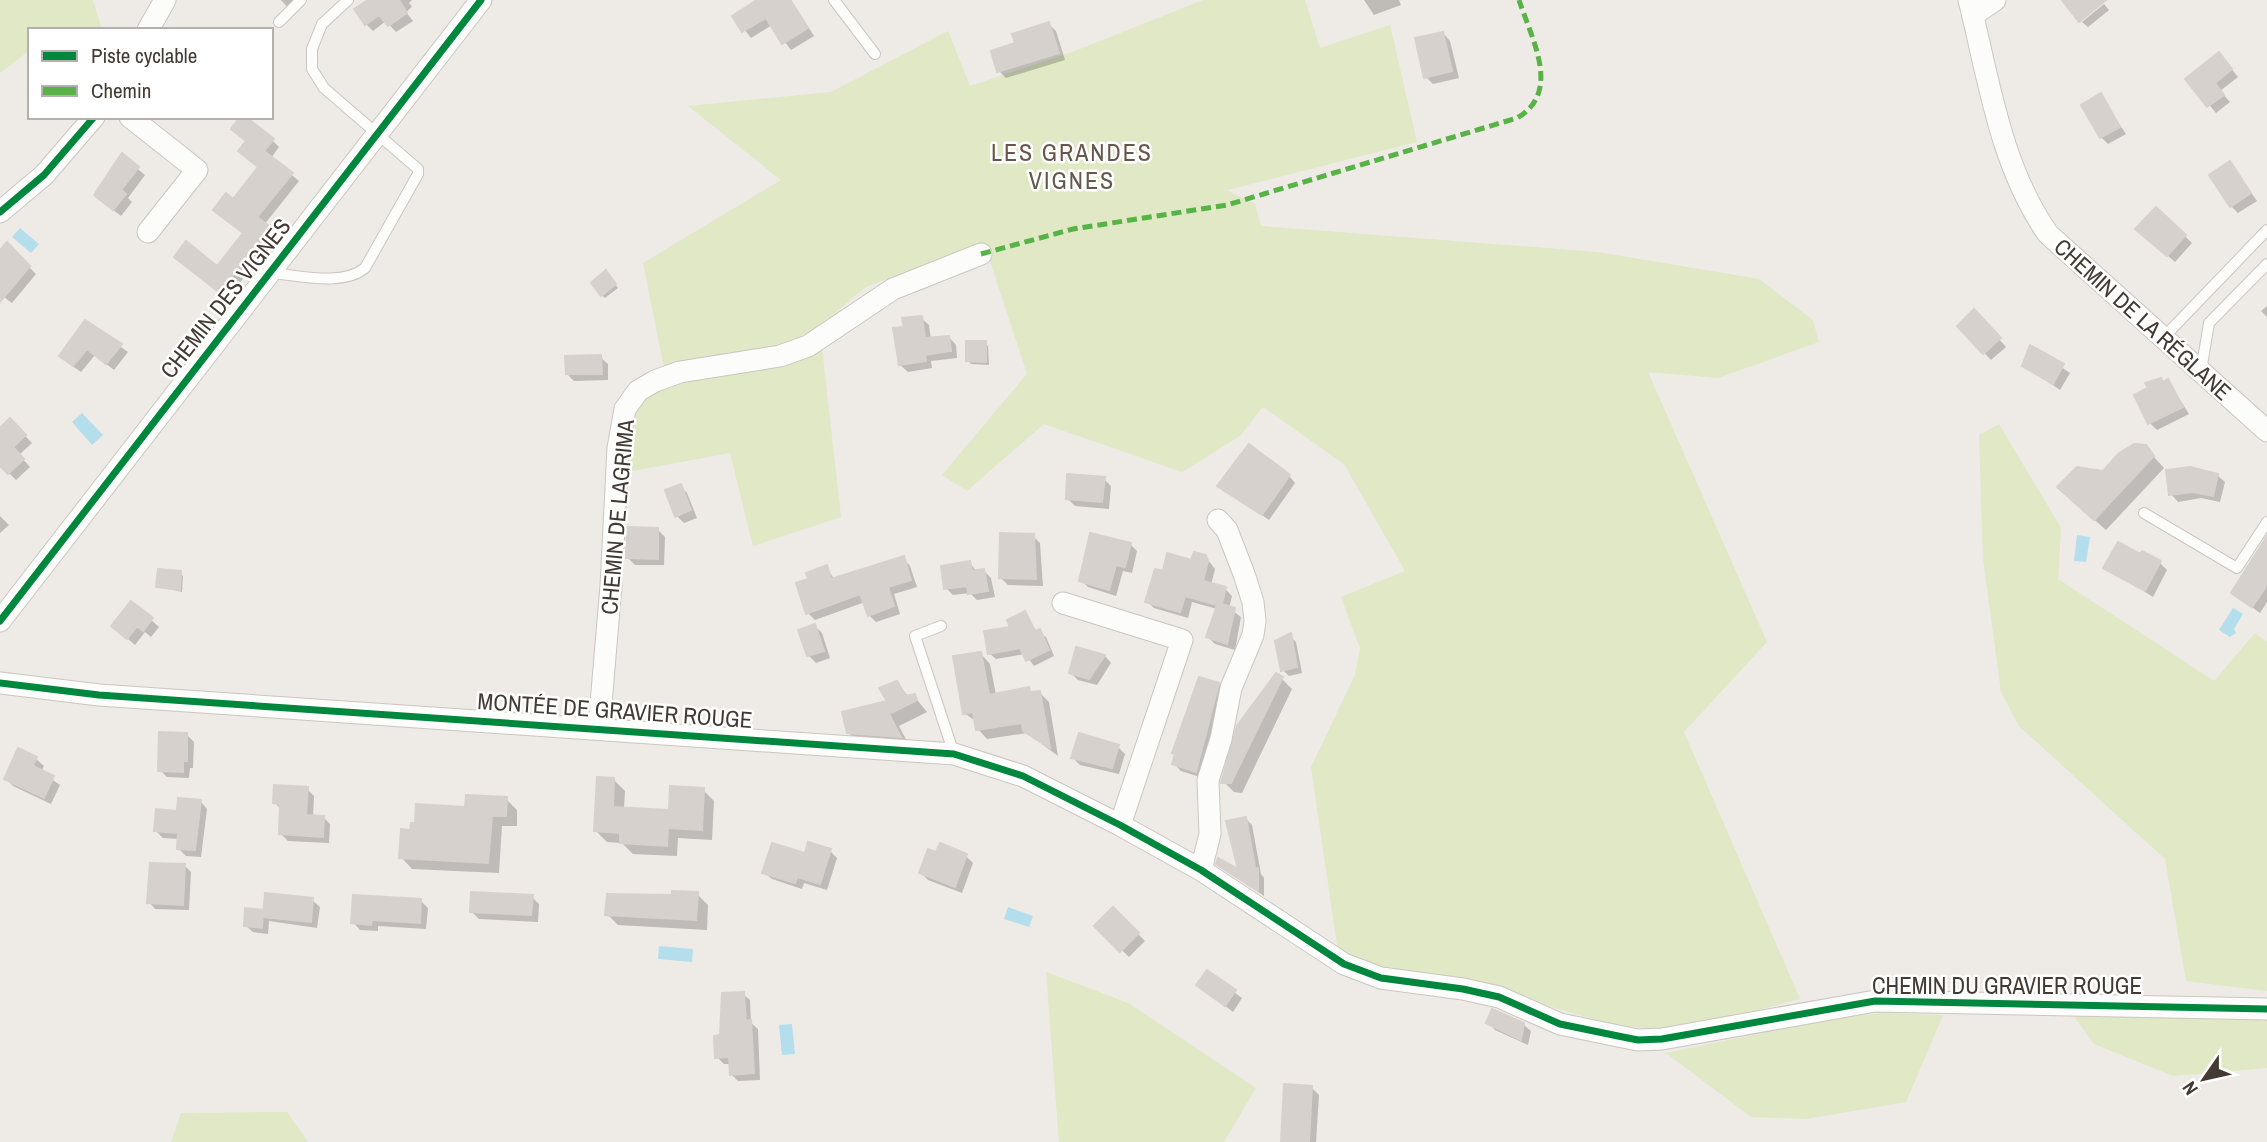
<svg xmlns="http://www.w3.org/2000/svg" width="2267" height="1142" viewBox="0 0 2267 1142" font-family="'Archivo Narrow',sans-serif">
<style>
.green{fill:#e0e8c5}
.water{fill:#b5deed}
.shadow{fill:#0003}
.building{fill:#d6d1cd;stroke:#d6d1cc;stroke-width:2}
.lines{fill:none;stroke-linecap:round;stroke-linejoin:round}
.service-casing{stroke:#cac6c2;stroke-width:12}
.minor-casing{stroke:#cac6c2;stroke-width:23}
.service{stroke:#fcfcfb;stroke-width:10}
.minor{stroke:#fcfcfb;stroke-width:21}
.quiet{stroke:#57b346;stroke-width:5;stroke-dasharray:10 5;stroke-linecap:butt}
.cycleway-casing{stroke:#fff;stroke-width:11}
.cycleway{stroke:#00873e;stroke-width:7}
.labels{text-anchor:middle;dominant-baseline:central;stroke-width:5;stroke-linejoin:round;paint-order:stroke}
.street-label{font-size:23px;fill:#433a33;stroke:#fff}
.neighbourhood-label{font-size:24px;letter-spacing:2px;fill:#66574a;stroke:#fff}
</style>
<rect width="100%" height="100%" fill="#eeeae6"/>
<path class="green" d="M0 0H93L102 30H30V50L0 73Z
M1203 0H1305L1320 48 1390 25 1417 142 1227 190 1255 204 1261 226 1597 252 1759 279 1813 320 1819 342 1718 378 1648 372 1767 642 1684 732 1800 999C1756 1010 1711 1025 1666 1028 1619 1031 1575 1013 1531 1001 1468 984 1403 973 1339 959L1311 767 1355 675 1360 648 1341 597 1405 571 1344 464 1263 407 1240 436 1182 472 1044 424 967 491 942 475 1027 374 990 261 973 247 868 286C846 300 832 320 810 334 769 359 711 360 664 368L643 263 781 180 688 106 831 92 948 31 970 86 1075 51Z
M822 348 841 517 753 546 730 453 627 472 629 417 649 390 793 358Z
M1999 424 2061 528 2058 579 2214 681 2255 633 2267 642V991L2186 981 2165 859 2019 726 2001 692 1983 559 1979 435Z
M1046 972 1128 1003 1256 1088 1224 1142H1059Z
M1883 1013 1943 1015 1906 1102 1806 1119 1751 1117 1666 1053 1841 1017Z
M2073 1015 2267 1020V1068L2173 1076 2094 1044Z
M287 1112 308 1142H171L181 1113Z"/>
<path class="water" d="M20 228 39 244 31 253 12 237Z
M82 413 103 435 92 445 72 422Z
M2077 535 2090 537 2086 562 2074 561Z
M2233 608 2243 614 2234 629 2236 633 2230 637 2219 630Z
M1008 907 1033 916 1029 927 1004 919Z
M659 946 693 949 692 962 658 959Z
M792 1024 795 1054 782 1055 779 1025Z"/>
<path class="shadow" d="M281 0H300L290 10Z
M369 0H412L409 3 412 7 406 12 413 21 396 32 386 21 373 31 366 24Z
M769 0H791L814 36 791 50 772 25 751 38 734 16Z
M1364 0H1399L1401 5 1374 15Z
M2104 4 2109 10 2088 27 2082 22Z
M1049 24 1056 31 1065 60 1006 78 999 71 1018 45Z
M1443 33 1450 41 1459 78 1433 84 1426 77Z
M2226 62 2238 77 2220 91 2230 102 2216 113 2188 79Z
M2100 95 2126 134 2108 144 2101 137Z
M272 140 279 147 271 158 299 181 264 225 275 235 228 299 183 264 218 268 244 234 215 210 234 202 260 168 247 158Z
M122 156 145 175 128 198 132 202 121 216 103 202V181Z
M2230 163 2257 201 2238 213 2231 206Z
M2156 209 2192 243 2175 262 2145 236Z
M7 245 36 274 12 303 0 294V253Z
M609 275 618 288 605 298 602 295Z
M2267 306V317L2261 311Z
M921 318 929 325 931 340 949 337 956 345 957 358 931 361 932 368 908 372 900 365 906 328Z
M1981 319 2006 347 1991 360 1959 326Z
M85 322 128 352 114 370 95 355 81 372 68 363Z
M985 343 988 346 989 365 971 364 968 360Z
M2031 347 2070 373 2060 390 2024 366Z
M600 357 608 364V380L574 381 567 374Z
M2168 381 2189 414 2157 430 2150 423 2164 384Z
M10 420 32 443 19 455 30 467 16 480 0 464V430Z
M2145 447 2164 468 2106 530 2070 498Z
M2217 475 2225 482 2220 502 2201 498 2178 502 2171 494Z
M1289 476 1295 483 1269 520 1220 485Z
M1104 479 1111 486 1109 509 1075 506 1067 498Z
M680 486 687 493 697 518 684 523 677 516Z
M0 516 9 525 0 533Z
M658 530 665 537 664 565H635L627 557Z
M1033 536 1040 543 1043 586 1008 585 1001 578Z
M1130 544 1137 551 1132 573 1123 571 1116 596 1088 587 1081 580Z
M2267 547V602L2260 613 2233 593Z
M1205 556 1215 569 1211 585 1225 589 1232 596 1229 608 1241 617 1235 650 1215 644 1208 637 1217 609 1192 602 1188 618 1154 608 1147 601 1164 574Z
M2141 557 2160 563 2167 570 2153 597 2106 567Z
M903 558 910 566 917 587 894 594 900 614 876 622 869 615 865 602 815 620 808 613 810 580 826 567 835 580Z
M970 563 977 572 984 571 991 578 995 597 977 600 970 593 953 595 946 588Z
M180 573 183 576 182 592 158 586Z
M132 603 159 627 151 637 145 632 135 645 121 633Z
M1024 613 1037 632 1046 637 1054 656 1034 666 1025 654 996 659 989 653Z
M815 626 822 633 830 658 816 663 809 656Z
M1290 636 1296 642 1302 673 1289 676 1283 670Z
M1077 649 1105 656 1111 663 1097 685 1078 680 1071 673Z
M981 654 990 664 996 695 1028 689 1033 694 1040 693 1049 702 1058 756 1027 733 987 739 978 729 977 722 964 713Z
M1282 679 1292 689 1242 793 1234 792 1223 781Z
M897 683 909 697 914 696 927 712 899 726 910 747 860 744 849 733 890 702Z
M1218 684 1225 691 1203 778 1181 771 1174 764 1177 755 1174 752 1191 698 1194 699Z
M187 735 194 742 193 768H190L189 778 167 777 160 770Z
M1118 747 1125 754 1119 774 1080 765 1073 758Z
M19 750 36 759 44 766 41 772 60 785 51 804 13 786 6 778Z
M614 780 625 791 624 809 671 812 703 790 714 801 712 840 678 838 677 856 633 854 622 843 607 842 596 831Z
M307 789 314 796 313 817H323L330 824 329 843 288 841 281 834 282 810 275 803Z
M506 799 517 810V826H502L499 873 412 869 401 857 412 831 467 809Z
M200 801 207 809 201 857 186 856 179 849 180 839 163 838 156 831 178 813Z
M1246 819 1252 825 1261 874 1264 878V896L1218 864 1241 872Z
M830 851 837 858 827 890 804 883 802 889 772 879 764 872 806 855Z
M966 856 973 863 962 893 928 880 921 873Z
M185 866 191 872 189 910 155 909 149 902Z
M697 894 708 905 707 930 618 925 607 914Z
M532 897 539 904 538 922 479 919 472 912Z
M312 900 320 907 317 928 269 921 268 934 253 932 245 925 262 912 265 915Z
M421 901 428 908 426 929 378 926V931L360 930 353 922Z
M1113 909 1145 941 1129 957 1097 926Z
M1207 972 1242 998 1233 1012 1198 985Z
M743 994 750 1000 751 1023 758 1029 760 1080 738 1081 731 1074V1064H724L717 1057Z
M1488 1022 1523 1024 1531 1031 1528 1045 1495 1030Z
M1312 1088 1319 1095 1316 1142H1282Z"/>
<path class="building" d="M368 0H399L407 13 388 26 379 15 365 25 354 9Z
M757 0H790L808 28 782 44 766 18 742 32 732 16Z
M2062 0H2106L2079 22Z
M1049 22 1059 53 997 72 991 51 1015 43 1012 34Z
M1443 32 1452 71 1424 78 1415 38Z
M2219 52 2232 69 2215 83 2224 95 2207 107 2185 79Z
M2101 93 2120 127 2100 138 2081 105Z
M240 117H246L274 139 264 151 293 173 257 217 269 226 220 293 174 257 186 241 217 266 243 233 213 210 226 193 233 199 258 167 238 151 246 141 231 129Z
M122 153 139 167 121 190 126 194 113 210 94 195Z
M2230 161 2251 193 2230 207 2209 175Z
M2156 207 2186 235 2167 256 2135 229Z
M7 242 30 266 0 302V250Z
M606 270 616 284 601 296 591 283Z
M1974 309 2001 338 1983 354 1957 326Z
M922 316 925 338 949 336 951 351 925 355 926 361 899 365 893 328 904 327 902 318Z
M85 320 122 344 106 364 87 349 73 366 59 356Z
M966 341H986V362L966 361Z
M2030 345 2064 364 2053 384 2022 366Z
M601 355 602 374H566L565 356Z
M2161 378 2163 382 2168 379 2183 407 2148 424 2134 395 2148 388 2145 383Z
M10 418 26 435 13 447 24 459 8 474 0 466V428Z
M1249 444 1290 475 1262 515 1217 486Z
M2134 444 2146 445 2154 456 2094 520 2057 487 2077 467 2103 471 2119 453Z
M2190 467 2218 474 2213 496 2193 492 2169 495 2166 470Z
M1067 474 1105 477 1102 502 1066 499Z
M681 484 691 510 675 517 665 490Z
M627 527 658 528V559L626 558Z
M1000 533 1034 534 1036 579 999 578Z
M1090 533 1131 543 1125 567 1116 565 1109 590 1079 581Z
M2267 536V585L2252 607 2231 593Z
M2118 542 2140 554 2142 551 2161 561 2145 591 2103 568Z
M1194 552 1206 555 1208 561 1203 581 1226 587 1222 604 1235 608 1227 644 1206 637 1217 605 1185 596 1180 612 1145 602 1155 569 1163 571 1167 553 1191 560Z
M904 556 911 580 888 587 894 606 868 616 860 594 806 614 796 583 808 579 806 573 827 565 831 579Z
M970 561 972 571 984 569 988 591 968 594 967 586 944 589 941 566Z
M158 569 181 571 180 590 156 587Z
M131 601 153 618 143 631 137 626 127 639 111 626Z
M1025 611 1035 631 1040 629 1049 650 1026 661 1020 648 988 654 984 631 1010 627 1007 620Z
M815 624 824 651 807 656 798 630Z
M1291 633 1297 667 1281 671 1275 641Z
M1076 647 1105 655 1089 679 1069 673Z
M981 652 989 695 1029 687 1030 692 1040 691 1050 748 1023 731 1022 723 976 730 973 712 963 714 953 656Z
M1276 673 1283 677 1231 783H1221L1237 726Z
M1199 677 1219 683 1196 772 1172 764 1175 754 1172 753Z
M897 681 906 696 915 694 917 700 889 714 901 737 847 733 842 712 887 701 879 688Z
M159 732 187 733V761H183V772L158 771Z
M1079 733 1119 745 1112 768 1071 758Z
M18 748 37 757 33 766 54 776 44 798 4 779Z
M597 777 614 778 613 807 669 810 670 786 704 788 702 830 668 828 667 846 620 843V833L594 831Z
M274 785 308 787 306 815 324 816 323 837 279 834 280 804 273 803Z
M466 795 507 797 506 816H492L488 863 399 858 401 829 410 830 411 823H415L416 804 465 807Z
M178 798 201 800 195 850 177 849 178 833 154 831 156 809 177 811Z
M1246 817 1255 867 1258 869V891L1216 864 1218 858 1238 869 1226 821Z
M808 842 831 849 820 884 797 877 795 883 762 873 772 843 805 853Z
M940 843 967 854 955 887 919 873 928 849 936 852Z
M150 863 185 864 183 905 147 903Z
M672 891 698 892 696 920 605 915 607 894 672 895Z
M471 892 533 895 531 915 470 912Z
M265 893 313 898 311 922 263 917Z
M353 895 421 899 420 923 372 920 371 925 351 923Z
M1113 907 1139 933 1120 952 1094 926Z
M245 908 263 910 262 928 244 926Z
M1207 970 1236 990 1225 1006 1196 985Z
M744 992 746 1021 751 1020 754 1073 730 1075 729 1057 715 1058 714 1036 720 1035 722 993Z
M1492 1009 1524 1023 1521 1040 1486 1023Z
M1284 1084 1312 1086 1309 1142H1281Z"/>
<g class="lines">
<defs>
<path id="service" d="M834 0 875 54
M279 22 301 0
M271 273C299 275 342 287 365 268L418 174V169L324 88 312 69V49L322 24 348 0
M2164 337 2267 230
M2201 371 2209 323 2267 264
M2144 513 2237 568 2267 522
M941 626 915 636 954 754"/>
<path id="minor" d="M1969 0C1989 80 2000 165 2048 234L2267 431
M1973 15 1995 0
M148 30 165 0
M130 117 197 170 148 232
M0 212 44 175 94 117
M1063 603 1182 640 1120 825
M0 621 481 0
M0 683 99 695 954 754 1023 776 1120 825 1201 870 1344 964 1381 978 1463 989 1499 997 1560 1024 1618 1036 1638 1040 1662 1039 1875 1001 2267 1009
M599 727 611 586 618 448 625 409 638 391 655 381 680 372 780 356 808 346 893 289 981 254
M1201 870 1210 834 1208 780 1221 739 1231 688 1253 635 1255 621 1253 602 1244 574 1227 530 1218 520"/>
</defs>
<use href="#service" class="service-casing"/>
<use href="#minor" class="minor-casing"/>
<use href="#service" class="service"/>
<use href="#minor" class="minor"/>
<path class="quiet" d="M981 254 1073 229 1227 205 1517 118C1562 92 1532 40 1519 0"/>
<defs>
<path id="cycleway" d="M0 212 44 175 94 117
M0 621 481 0
M0 683 99 695 954 754 1023 776 1120 825 1201 870 1344 964 1381 978 1463 989 1499 997 1560 1024 1618 1036 1638 1040 1662 1039 1875 1001 2267 1009"/>
</defs>
<use href="#cycleway" class="cycleway-casing"/>
<use href="#cycleway" class="cycleway"/>
</g>
<g class="labels">
<g class="street-label">
<text transform="translate(225 298) rotate(-52)">CHEMIN DES VIGNES</text>
<text transform="translate(2143 319) rotate(42)">CHEMIN DE LA RÉGLANE</text>
<text transform="translate(617 517) rotate(-85)">CHEMIN DE LAGRIMA</text>
<text transform="translate(615 710) rotate(4)">MONTÉE DE GRAVIER ROUGE</text>
<text x="2007" y="985">CHEMIN DU GRAVIER ROUGE</text>
</g>
<g class="neighbourhood-label">
<text x="1072" y="152">LES GRANDES<tspan x="1072" dy="28">VIGNES</tspan></text>
</g>
</g>
<rect x="28" y="28" width="245" height="91" fill="#ffffff" stroke="#b4b0ad" stroke-width="2"/>
<rect x="42" y="51" width="35" height="10" fill="#00873e" stroke="#b4b0ad" stroke-width="2"/>
<text x="91" y="63" font-size="21" fill="#433a33">Piste cyclable</text>
<rect x="42" y="86" width="35" height="10" fill="#57b346" stroke="#b4b0ad" stroke-width="2"/>
<text x="91" y="98" font-size="21" fill="#433a33">Chemin</text>
<g transform="translate(2204 1079) rotate(236)" stroke="#ffffff" stroke-width="5" paint-order="stroke">
<path d="M0-5L12 26L0 18L-12 26Z" fill="#433a33"/>
<text y="-10" font-size="19" font-weight="bold" text-anchor="middle" fill="#433a33">N</text>
</g>
</svg>
